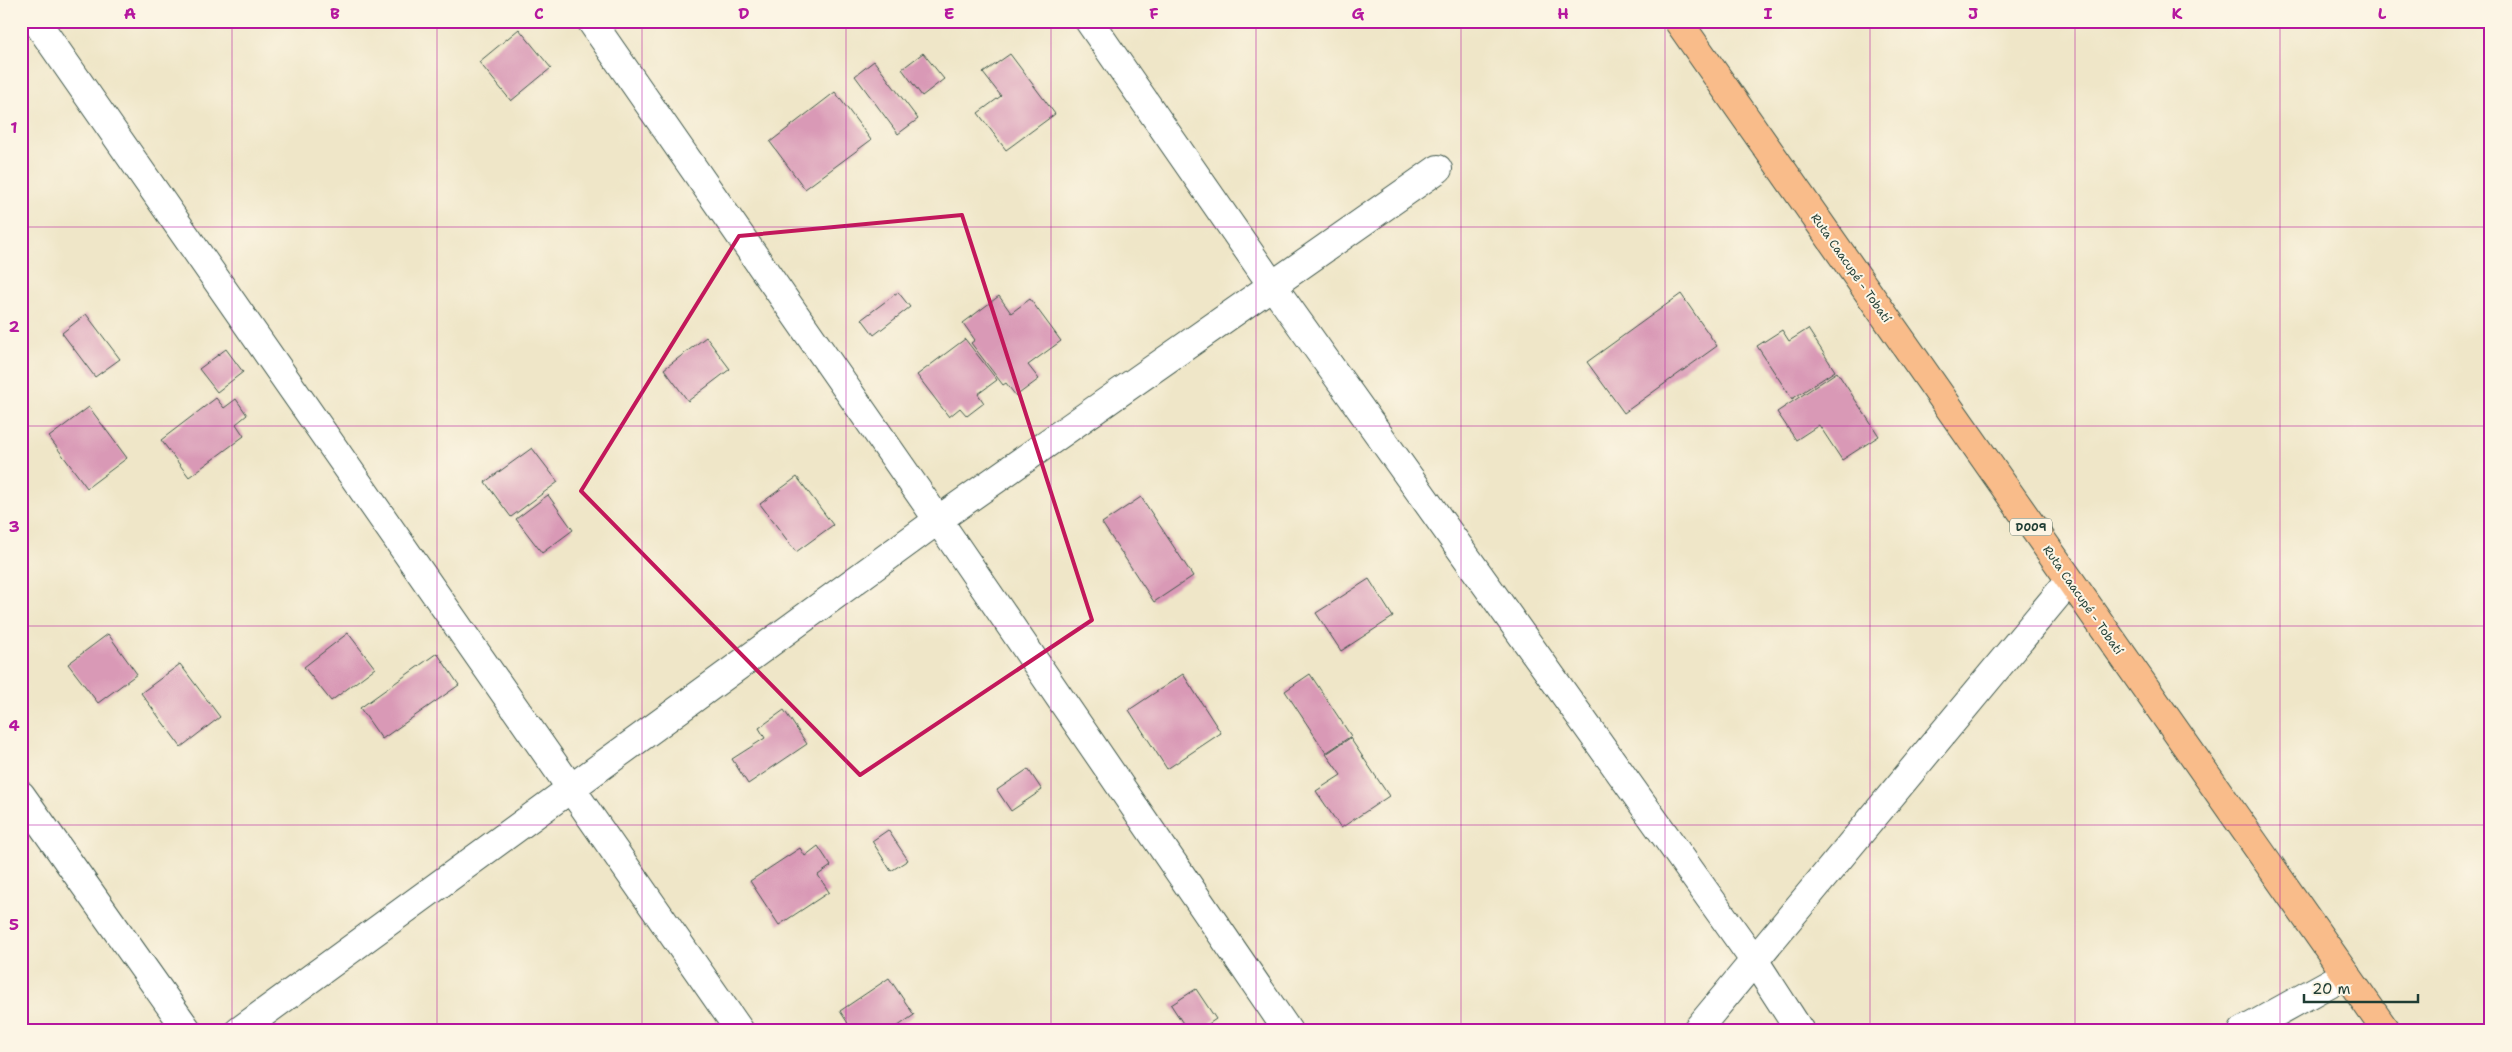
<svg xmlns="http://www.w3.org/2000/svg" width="2512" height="1052" viewBox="0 0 2512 1052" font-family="'Shantell Sans',sans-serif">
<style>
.building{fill:#d999b6}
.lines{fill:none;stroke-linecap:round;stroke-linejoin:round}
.minor-casing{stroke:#3e564a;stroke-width:30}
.primary-casing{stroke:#3e564a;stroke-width:30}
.minor{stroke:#fff;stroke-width:28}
.primary{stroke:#f9bc8a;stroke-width:28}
.marked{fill:none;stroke:#c2185b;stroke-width:4;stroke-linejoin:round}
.grid{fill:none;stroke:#b5179e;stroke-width:1;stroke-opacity:0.55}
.labels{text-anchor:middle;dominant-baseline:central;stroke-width:4;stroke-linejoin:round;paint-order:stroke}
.shield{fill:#fcf5e5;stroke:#617469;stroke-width:1}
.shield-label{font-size:11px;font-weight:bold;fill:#1f3d34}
.street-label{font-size:12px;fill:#1f3d34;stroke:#fcf5e5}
.neatline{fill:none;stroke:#b5179e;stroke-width:2}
.grid-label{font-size:16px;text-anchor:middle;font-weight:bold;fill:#b5179e}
</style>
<rect width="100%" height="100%" fill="#fcf5e5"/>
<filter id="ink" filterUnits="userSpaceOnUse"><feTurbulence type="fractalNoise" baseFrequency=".02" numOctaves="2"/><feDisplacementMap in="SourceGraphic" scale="10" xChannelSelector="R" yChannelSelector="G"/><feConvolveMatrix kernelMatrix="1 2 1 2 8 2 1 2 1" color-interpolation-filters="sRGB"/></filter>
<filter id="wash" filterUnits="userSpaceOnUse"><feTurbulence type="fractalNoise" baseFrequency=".0096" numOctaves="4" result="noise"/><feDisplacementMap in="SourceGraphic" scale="20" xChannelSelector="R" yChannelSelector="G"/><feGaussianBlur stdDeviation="1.12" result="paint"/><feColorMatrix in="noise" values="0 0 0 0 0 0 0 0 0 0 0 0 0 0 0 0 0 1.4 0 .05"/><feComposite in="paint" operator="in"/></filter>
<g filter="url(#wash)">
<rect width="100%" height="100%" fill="#efe6c8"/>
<g id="blocks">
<path class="building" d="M519 29 551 68 511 101 479 62Z
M923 53 944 79 922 96 902 69Z
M1010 54 1055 114 1006 150 978 113 1001 96 983 73Z
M874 61 918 119 898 134 855 76Z
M835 92 871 140 805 189 770 142Z
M898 292 910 307 874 335 862 319Z
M1681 294 1717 346 1624 413 1587 362Z
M999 296 1011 313 1030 299 1061 341 1028 365 1039 379 1016 396 1006 383 1003 385 971 343 975 340 963 323Z
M86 314 120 359 95 377 62 333Z
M1808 329 1835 371 1792 399 1757 346 1782 330 1789 341Z
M706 337 730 369 688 401 664 369Z
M965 339 997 380 978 394 984 403 967 416 960 408 949 417 917 375Z
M226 349 243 372 217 392 199 369Z
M1837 372 1879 436 1842 460 1819 425 1796 440 1777 412Z
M216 398 224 408 236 399 247 415 236 424 244 436 189 477 161 440Z
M89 407 127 458 87 488 49 437Z
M532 448 558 482 511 517 485 482Z
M797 477 833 525 796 552 760 504Z
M548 495 573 530 542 553 516 519Z
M1141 497 1193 576 1154 602 1102 523Z
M1369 579 1393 617 1341 651 1316 613Z
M348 633 375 668 331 701 304 667Z
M108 634 137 674 98 703 68 664Z
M437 653 459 685 382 739 360 708Z
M180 664 220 717 181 747 141 693Z
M1183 674 1221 733 1167 769 1129 710Z
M1310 674 1351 736 1326 753 1285 691Z
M784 710 807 744 748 784 732 759 765 738 759 728Z
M1350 738 1389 796 1341 828 1316 791 1341 775 1326 754Z
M1028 769 1042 790 1011 811 997 790Z
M888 830 908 860 891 871 872 841Z
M818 846 831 866 818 875 829 892 779 925 750 881 800 848 805 856Z
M889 978 914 1015 891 1031H853L840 1011Z
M1196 989 1216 1019 1198 1031H1188L1171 1005Z"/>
</g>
</g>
<g filter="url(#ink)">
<use href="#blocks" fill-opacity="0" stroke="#3e564a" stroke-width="1"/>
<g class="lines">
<defs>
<path id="minor" d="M36 21 740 1031
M591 21 938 520 1288 1031
M1089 21 1272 285 1754 960 1800 1031
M21 795 188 1031
M239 1031 938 520 1438 169
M1696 1031 2069 581
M2243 1031 2346 974"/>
<path id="primary" d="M1678 21 2386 1031"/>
</defs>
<use href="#minor" class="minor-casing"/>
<use href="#primary" class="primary-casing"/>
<use href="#minor" class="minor"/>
<use href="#primary" class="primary"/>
</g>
</g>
<path class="marked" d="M962 215 1092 620 860 775 581 491 739 236Z"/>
<path class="grid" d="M232 21V1031M437 21V1031M642 21V1031M846 21V1031M1051 21V1031M1256 21V1031M1461 21V1031M1665 21V1031M1870 21V1031M2075 21V1031M2280 21V1031M21 227H2491M21 426H2491M21 626H2491M21 825H2491"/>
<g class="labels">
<rect class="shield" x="2010" y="518.5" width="42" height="17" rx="4"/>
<g class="shield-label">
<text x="2031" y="527">D009</text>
</g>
<g class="street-label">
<text transform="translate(1851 268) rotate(55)">Ruta Caacupé - Tobatí</text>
<text transform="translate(2083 600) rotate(55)">Ruta Caacupé - Tobatí</text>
</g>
</g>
<rect width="2512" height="1052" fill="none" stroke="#fcf5e5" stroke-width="55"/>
<path d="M2304 994v8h114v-8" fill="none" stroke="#1f3d34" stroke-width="2.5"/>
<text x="2312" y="994" font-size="15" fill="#1f3d34" stroke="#fcf5e5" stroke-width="4" paint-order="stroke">20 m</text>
<rect x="28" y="28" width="2456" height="996" class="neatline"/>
<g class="grid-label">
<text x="130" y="19">A</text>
<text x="335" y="19">B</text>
<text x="539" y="19">C</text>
<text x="744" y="19">D</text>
<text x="949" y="19">E</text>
<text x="1154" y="19">F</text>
<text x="1358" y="19">G</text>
<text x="1563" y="19">H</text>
<text x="1768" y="19">I</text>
<text x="1973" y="19">J</text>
<text x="2177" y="19">K</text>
<text x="2382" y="19">L</text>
<text x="14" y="133">1</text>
<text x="14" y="332">2</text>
<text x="14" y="532">3</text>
<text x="14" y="731">4</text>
<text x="14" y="930">5</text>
</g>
</svg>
